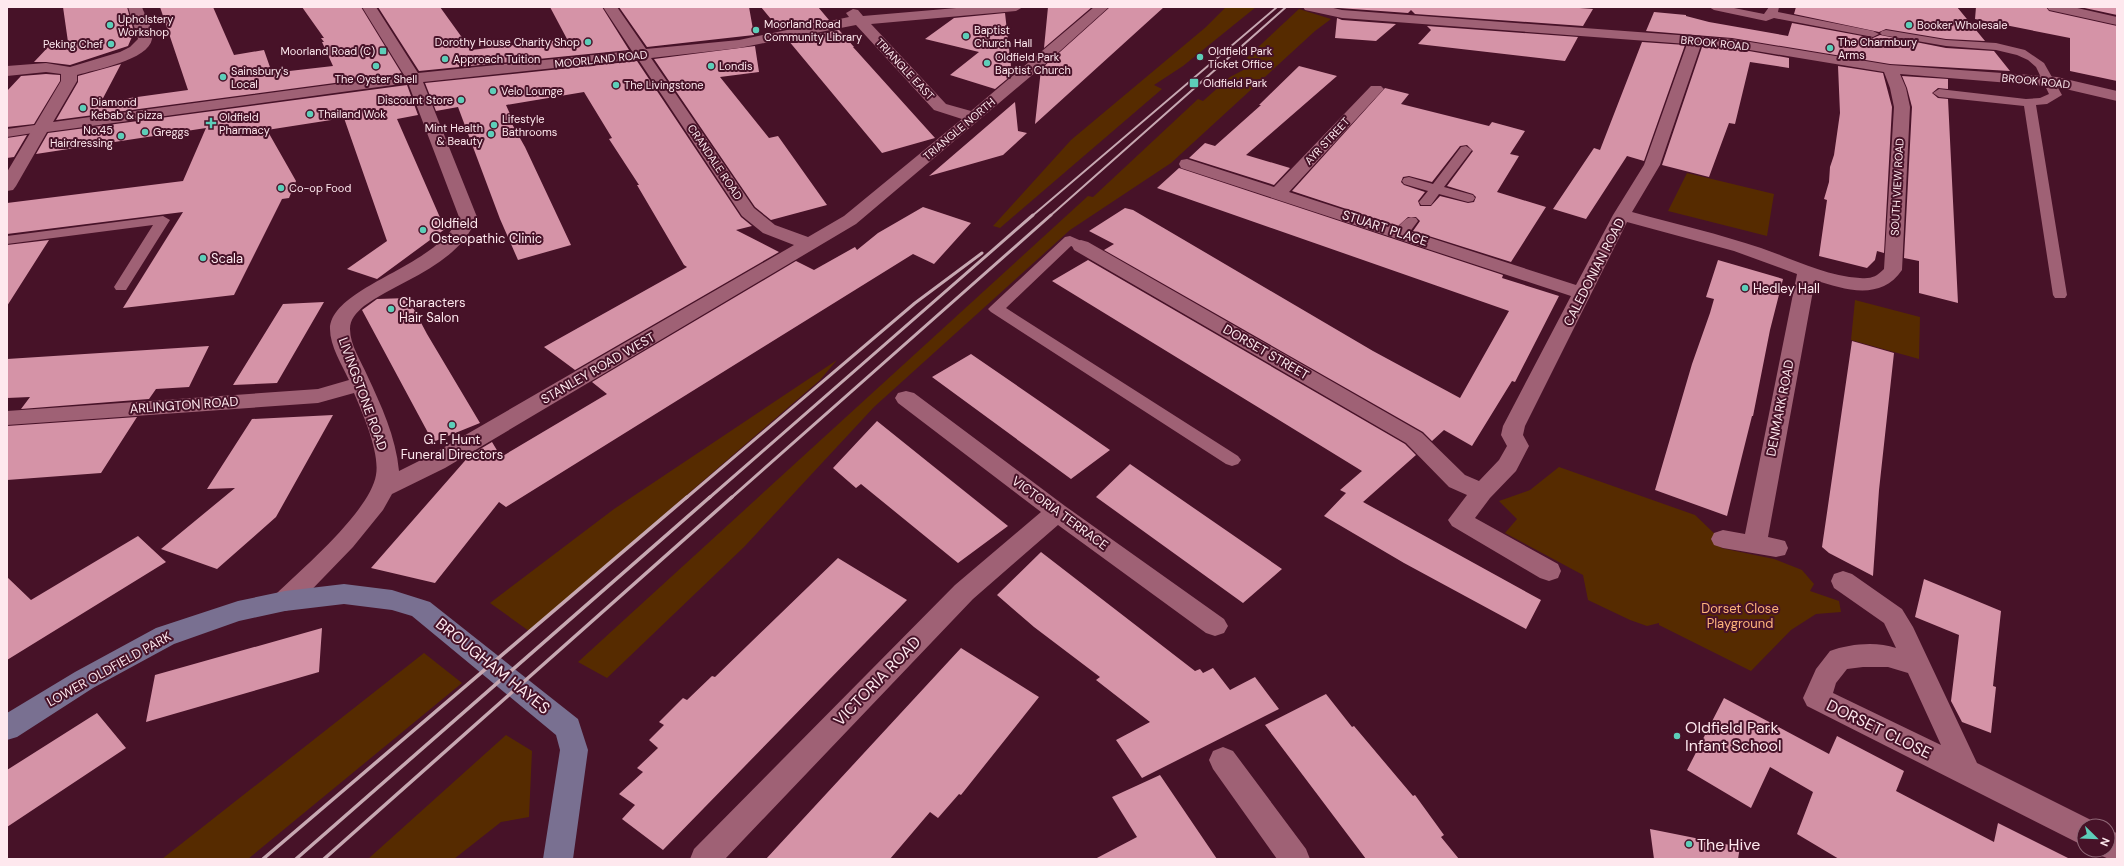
<svg xmlns="http://www.w3.org/2000/svg" width="2124" height="866" viewBox="0 0 2124 866" font-family="'DM Sans',sans-serif">
<style>
.green{fill:#562b00}
.building{fill:#d593a7;fill-rule:evenodd}
.lines{fill:none;stroke-linecap:round;stroke-linejoin:round}
.lane{fill:#9f6175;fill-rule:evenodd}
.street{fill:#9f6175;fill-rule:evenodd}
.secondary{fill:#797091;fill-rule:evenodd}
.rail-far2{stroke:#c7a8b2;stroke-width:2}
.rail-far1{stroke:#c7a8b2;stroke-width:3}
.rail{stroke:#c7a8b2;stroke-width:3.5}
.poi-dot{fill:#5dceb9;stroke:#471228;stroke-width:1.5}
.labels{text-anchor:middle;dominant-baseline:central;stroke-width:4;stroke-linejoin:round;paint-order:stroke}
.far-poi-label{font-size:11px;fill:#fee8ee;stroke:#471228;text-anchor:start}
.far-street-label{font-size:11px;fill:#fee8ee;stroke:#471228}
.poi-label{font-size:13px;fill:#fee8ee;stroke:#471228;text-anchor:start}
.street-label{font-size:13px;fill:#fee8ee;stroke:#471228}
.park-label{font-size:13px;fill:#ffb67c;stroke:#471228}
.near-street-label{font-size:16px;fill:#fee8ee;stroke:#471228}
.near-poi-label{font-size:16px;fill:#fee8ee;stroke:#471228;text-anchor:start}
</style>
<rect width="100%" height="100%" fill="#471228"/>
<path class="green" d="M1226 7H1256L1183 66 1154 85 1162 89 1000 228 993 226 1071 140 1206 27Z
M1299 9 1331 19 1315 31 1171 163 1070 230 874 407 744 547 607 678 578 662 1088 196 1093 197 1198 99 1203 101 1230 77 1251 66 1249 63 1240 64Z
M1687 173 1774 194 1767 236 1668 211Z
M1855 300 1920 317 1919 359 1851 340Z
M837 360 820 380 529 631 490 603 614 509Z
M1559 467 1695 515 1718 537 1721 548 1774 559 1802 570 1814 584 1810 591 1839 601 1841 612 1816 614 1791 630 1751 671 1659 625V623L1647 626 1630 620 1588 600 1583 575 1505 533 1517 519 1499 501 1530 490Z
M424 653 462 683 248 859H162Z
M506 735 532 751 529 817 501 822 454 859H368Z"/>
<path class="building" d="M63 7H127L134 32 128 46 70 65 46 62H34L51 44 68 42Z
M160 7H213L234 55 264 50 272 73 333 66 322 42H324L321 38H324L302 7H361L402 74 56 120 78 82V76L121 64 101 102 188 90Z
M378 7H440L471 50 567 39 550 7H602L629 50 419 71Z
M619 7H749L754 35 647 47Z
M761 7H818L829 20 780 30Z
M1048 7H1092L1044 48Z
M1110 7H1164L1035 124 1041 69Z
M1566 7 1593 9 1583 26 1415 14 1411 10 1408 13 1339 8Z
M1796 7H1957L1985 41 1946 39 1886 29 1879 32 1794 14Z
M1976 7H2046L2049 11 2117 26V81L2070 71V38L1975 19Z
M2080 7H2117V15Z
M1654 12 1686 15V16L1709 22 1788 36 1792 23 1873 38 1880 35 1946 48 1994 51 2010 71 1890 64 1732 38 1646 31Z
M1005 13 1012 75 995 89 950 75 979 52 925 39 954 18Z
M1337 18 1342 20 1396 24 1376 41 1335 38Z
M1427 26 1578 37 1565 61 1418 44 1431 30Z
M839 30 854 47H853L935 138 882 153 788 40Z
M1642 42 1685 45 1644 161 1627 156 1586 219 1553 209 1594 148 1600 150Z
M755 46 759 72 720 77 769 138 778 136 827 205 771 220 755 207 654 59Z
M1702 47 1732 48 1789 58V68L1750 62 1735 124 1729 123 1709 177 1662 165Z
M637 61 741 217 752 226 736 230 779 252 575 370 544 347 687 267 684 265 637 185H639L609 139 612 138 584 92 506 105 514 123 512 124 525 147 571 245 518 260 500 219 458 107 436 111 425 83Z
M1299 66 1337 76 1246 155 1290 168 1274 185 1189 158 1205 143 1215 146 1261 105H1259Z
M1838 66 1883 73 1892 107 1884 253 1877 251 1875 260 1867 268 1819 256 1827 200 1824 199 1829 182 1830 167 1834 155 1840 113Z
M46 74 60 75V81L34 124 7 127V91L21 76Z
M1902 76 1948 79V89L1938 88 1932 93 1938 98 1948 99 1958 303 1919 293V261L1904 258 1912 107 1907 88Z
M407 85 418 115 397 119 445 229 377 279 347 269 387 241 344 118 267 130 296 181 289 198 282 199 234 295 123 308 183 212 7 234V203L183 181 206 128 36 154 48 133Z
M1385 88 1409 94 1401 104 1489 126 1492 122 1525 131 1510 154 1519 156 1497 192 1546 207 1511 262 1413 231 1420 221 1416 217H1408L1398 226 1292 191ZM1467 145 1473 151 1447 186 1473 194 1476 197 1474 202 1468 203 1440 196 1431 206H1420L1418 201 1425 192 1404 185 1401 182 1403 177 1409 176 1432 182 1460 146Z
M1015 102 1018 131 1027 133 1003 155 929 176Z
M27 135 14 157 7 158V138Z
M1179 168 1503 275 1502 278 1559 296 1515 382 1512 381 1472 446 1444 430 1432 441 1423 432 1104 250 1114 244 1089 231 1125 208 1133 210 1373 351 1460 398 1509 311 1157 188Z
M923 207 971 223 934 264 913 254 506 507 499 502 435 583 371 568 470 455 492 442 501 457 607 394 592 382 796 261 814 270 855 247 857 250 878 233Z
M49 240 7 306V245Z
M1088 260 1405 444 1416 455 1363 502 1354 497 1541 600 1526 629 1404 563 1324 516 1346 493 1340 490 1362 471 1052 281Z
M1718 260 1783 279 1770 330 1753 416H1752L1727 516 1655 490 1692 364 1710 313 1714 299 1706 297Z
M408 298 427 334 480 423 433 442 362 310 377 299Z
M324 302 277 383 233 385 283 304Z
M1852 341 1894 353 1879 490 1873 576 1829 553 1822 547Z
M209 346 189 387 156 389 149 399 21 409 30 397 7 398V359Z
M971 354 1032 396 1110 450 1071 479 932 377Z
M333 415 276 517 217 569 161 549 235 488 207 489 252 419Z
M137 417 101 473 7 480V426Z
M877 421 928 462 1008 526 958 563 861 484 856 488 833 468Z
M1130 464 1159 484 1282 569 1243 603 1096 497Z
M138 536 166 562 7 660V577L31 600Z
M1041 552 1195 671 1200 669 1203 673 1213 668 1230 690 1255 677 1279 709 1142 778 1116 740 1150 722 1096 680 1100 677 1034 627 997 595Z
M838 558 907 600 663 850 622 819 635 805 619 794 643 772 637 768 658 748 649 740 664 725 659 722 683 698 687 700 712 676 715 677Z
M1924 579 2001 611 1993 686 1996 687 1991 733 1962 722 1951 701 1959 635 1915 617Z
M322 628 319 672 146 722 155 675Z
M961 648 1039 697 961 795 959 794 938 818 930 812 890 859H766Z
M1326 694 1352 727 1354 726 1413 796 1415 795 1444 835 1441 837 1459 859H1366L1265 725Z
M1724 698 1829 754 1837 736 1904 771 1896 791 1994 842 1998 823 2070 859H1839L1797 834 1813 792 1770 767 1751 808 1687 770Z
M97 713 126 748 7 827V770Z
M1160 775 1217 859H1095L1137 837 1112 797Z
M1650 829 1740 847 1738 859H1654Z"/>
<g class="lines">
<path class="lane" d="M1709 7H1729L1764 14 1769 7H1779L1778 12 1873 31 1879 34 1873 37 1774 18 1766 21 1714 10Z
M1886 30 1946 40 1996 43 2025 50 2044 63 2062 95 2047 104 2036 105 2067 295 2065 298H2055L2053 295 2024 106 1939 97 1933 93 1939 89 2026 99 2040 98 2049 94 2036 67 2028 60 2017 55 1996 50 1946 46 1882 35 1880 33 1882 31Z
M42 124 48 128 46 131 7 137V129Z
M1466 146 1472 150 1444 187 1473 195 1475 198 1473 201 1468 202 1439 194 1431 205H1421L1419 202 1428 191 1404 184 1402 181 1404 178 1409 177 1433 184 1461 147Z
M163 216 170 220 126 290H116L114 287 153 225 7 244V236Z
M1411 217 1416 218 1418 221 1406 237H1396L1394 234C1398 227 1403 219 1411 217Z
M1070 236 1086 243 1088 246 1086 249 1081 250 1071 246 1006 308 1238 456 1241 460 1238 464 1232 466 1226 464 991 312 988 309 991 306 1065 237Z"/>
<path class="street" d="M128 7H142C145 16 154 29 152 39 149 60 94 70 77 75V81L53 122 404 75 362 7H376L418 73 632 51 603 7H617L646 49 739 40 849 17 846 13 853 9 858 10 863 16 968 7H1023L1016 11 871 24 946 104 971 111 1094 7H1109L1050 60 856 224 445 468 392 494 383 510 353 547 294 608 285 611 276 608 272 601 276 594C303 568 370 511 376 475 380 453 363 414 354 393L318 403 7 425V411L318 389 349 380C342 365 330 346 330 329 331 286 439 267 459 217L408 83 47 132 16 186 13 190 7 191V172L61 81V74L46 72 7 76V66L46 63 70 67 120 52 130 47 138 39ZM856 25 934 110 962 119 844 216 808 237 775 225 754 208 651 58 739 48ZM638 59 742 216 763 233 794 245 429 456 399 471C396 437 381 405 367 375 361 361 350 345 350 329 350 319 356 313 364 306 402 279 459 265 477 217L423 82Z
M1303 7H1329L1342 10 1732 39 1890 65 2057 77 2117 91V101L2057 87 1900 74 1906 88 1910 107 1902 270C1881 301 1845 290 1815 280L1768 537 1785 541 1788 548 1785 555 1776 557 1723 548 1714 545 1711 539 1714 533 1723 530 1745 534 1797 274 1734 251 1627 222 1525 426 1523 435 1529 446 1516 471 1490 498 1475 518 1558 564 1561 571 1558 578 1549 581 1540 578 1452 526 1448 520 1467 495 1449 487 1406 443 1074 250 1072 246 1074 242 1081 240 1088 242 1422 433 1465 475 1479 481 1499 460 1507 446 1501 435 1503 426 1571 296 1181 168 1179 164 1181 160 1187 159 1274 187 1371 86H1381L1384 89 1381 92 1289 192 1576 285 1613 215 1644 165 1687 44 1342 18 1305 10ZM1701 45 1732 47 1884 72 1890 88 1894 107 1884 269C1876 277 1871 279 1860 278 1825 276 1793 259 1761 248 1719 234 1676 224 1632 212L1660 165Z
M2047 7H2073L2117 17V25L2049 10Z
M906 391 914 393 1065 506 1224 619 1228 626 1224 633 1215 636 1206 633 1058 525 973 599 725 859H690L694 849 955 585 1041 512 898 403 895 398 898 393Z
M1843 571 1852 574 1902 609 1913 627 1977 763 2095 822 2096 826H2084V846L1807 706 1803 698 1816 669 1830 651C1849 644 1876 641 1896 648L1884 623 1834 588 1831 581 1834 574ZM1863 667H1888L1908 673 1941 745 1833 693 1836 683 1847 669Z
M1223 747 1233 751 1306 849 1310 859H1277L1213 769 1209 760 1213 751Z
M2108 830 2117 833V859H2109L2097 854 2096 850H2108Z"/>
<path class="secondary" d="M344 584 392 590 430 602 578 719 588 750 573 859H543L560 750 556 735 412 616 392 610 344 604 285 611 239 621 174 644 93 688 17 737 7 740V713L75 672 156 628 238 601 285 591Z"/>
<path class="rail-far2" d="M1032 216 1277 7
M1050 216 1286 7"/>
<path class="rail-far1" d="M686 498 915 303 982 253
M709 498 1033 215
M731 498 1051 215"/>
<path class="rail" d="M263 859 687 497
M296 859 710 497
M324 859 732 497"/>
</g>
<g class="poi-dot">
<circle cx="110" cy="25" r="4"/>
<circle cx="1909" cy="25" r="4"/>
<circle cx="756" cy="30" r="4"/>
<circle cx="966" cy="36" r="4"/>
<circle cx="588" cy="42" r="4"/>
<circle cx="111" cy="44" r="4"/>
<circle cx="1830" cy="48" r="4"/>
<rect x="379" y="47" width="8" height="8" rx="2"/>
<circle cx="1200" cy="57" r="4"/>
<circle cx="445" cy="59" r="4"/>
<circle cx="987" cy="63" r="4"/>
<circle cx="376" cy="66" r="4"/>
<circle cx="711" cy="66" r="4"/>
<circle cx="223" cy="77" r="4"/>
<rect x="1189" y="78" width="10" height="10" rx="2"/>
<circle cx="616" cy="85" r="4"/>
<circle cx="493" cy="91" r="4"/>
<circle cx="461" cy="100" r="4"/>
<circle cx="83" cy="108" r="4"/>
<circle cx="310" cy="114" r="4"/>
<path d="M209 117h4v4h4v4h-4v4h-4v-4h-4v-4h4z"/>
<circle cx="494" cy="125" r="4"/>
<circle cx="145" cy="132" r="4"/>
<circle cx="491" cy="134" r="4"/>
<circle cx="121" cy="136" r="4"/>
<circle cx="281" cy="188" r="4"/>
<circle cx="423" cy="230" r="4"/>
<circle cx="203" cy="258" r="4"/>
<circle cx="1745" cy="288" r="4"/>
<circle cx="391" cy="309" r="4"/>
<circle cx="452" cy="425" r="4"/>
<circle cx="1677" cy="736" r="4"/>
<circle cx="1689" cy="844" r="4"/>
</g>
<g class="labels">
<g class="far-poi-label">
<text x="118" y="19">Upholstery<tspan x="118" dy="13">Workshop</tspan></text>
<text x="764" y="24">Moorland Road<tspan x="764" dy="13">Community Library</tspan></text>
<text x="1917" y="25">Booker Wholesale</text>
<text x="974" y="30">Baptist<tspan x="974" dy="13">Church Hall</tspan></text>
<text x="580" y="42" text-anchor="end">Dorothy House Charity Shop</text>
<text x="1838" y="42">The Charmbury<tspan x="1838" dy="13">Arms</tspan></text>
<text x="103" y="44" text-anchor="end">Peking Chef</text>
<text x="375" y="51" text-anchor="end">Moorland Road (C)</text>
<text x="1208" y="51">Oldfield Park<tspan x="1208" dy="13">Ticket Office</tspan></text>
<text x="995" y="57">Oldfield Park<tspan x="995" dy="13">Baptist Church</tspan></text>
<text x="453" y="59">Approach Tuition</text>
<text x="719" y="66">Londis</text>
<text x="231" y="71">Sainsbury's<tspan x="231" dy="13">Local</tspan></text>
<text x="376" y="79" text-anchor="middle">The Oyster Shell</text>
<text x="1203" y="83">Oldfield Park</text>
<text x="624" y="85">The Livingstone</text>
<text x="501" y="91">Velo Lounge</text>
<text x="453" y="100" text-anchor="end">Discount Store</text>
<text x="91" y="102">Diamond<tspan x="91" dy="13">Kebab &amp; pizza</tspan></text>
<text x="318" y="114">Thailand Wok</text>
<text x="219" y="117">Oldfield<tspan x="219" dy="13">Pharmacy</tspan></text>
<text x="502" y="119">Lifestyle<tspan x="502" dy="13">Bathrooms</tspan></text>
<text x="483" y="128" text-anchor="end">Mint Health<tspan x="483" dy="13">&amp; Beauty</tspan></text>
<text x="113" y="130" text-anchor="end">No.45<tspan x="113" dy="13">Hairdressing</tspan></text>
<text x="153" y="132">Greggs</text>
<text x="289" y="188">Co-op Food</text>
</g>
<g class="far-street-label">
<text transform="translate(1715 43) rotate(6)">BROOK ROAD</text>
<text transform="translate(601 59) rotate(-6)">MOORLAND ROAD</text>
<text transform="translate(905 69) rotate(47)">TRIANGLE EAST</text>
<text transform="translate(2036 81) rotate(6)">BROOK ROAD</text>
<text transform="translate(959 129) rotate(-40)">TRIANGLE NORTH</text>
<text transform="translate(1327 141) rotate(-47)">AYR STREET</text>
<text transform="translate(715 162) rotate(56)">CRANDALE ROAD</text>
<text transform="translate(1897 187) rotate(-87)">SOUTH VIEW ROAD</text>
</g>
<g class="poi-label">
<text x="431" y="223">Oldfield<tspan x="431" dy="15">Osteopathic Clinic</tspan></text>
<text x="211" y="258">Scala</text>
<text x="1753" y="288">Hedley Hall</text>
<text x="399" y="302">Characters<tspan x="399" dy="15">Hair Salon</tspan></text>
<text x="452" y="439" text-anchor="middle">G. F. Hunt<tspan x="452" dy="15">Funeral Directors</tspan></text>
</g>
<g class="street-label">
<text transform="translate(1385 228) rotate(18)">STUART PLACE</text>
<text transform="translate(1594 272) rotate(-63)">CALEDONIAN ROAD</text>
<text transform="translate(1266 352) rotate(30)">DORSET STREET</text>
<text transform="translate(598 368) rotate(-30)">STANLEY ROAD WEST</text>
<text transform="translate(363 394) rotate(70)">LIVINGSTONE ROAD</text>
<text transform="translate(184 405) rotate(-4)">ARLINGTON ROAD</text>
<text transform="translate(1780 408) rotate(-79)">DENMARK ROAD</text>
<text transform="translate(1060 513) rotate(36)">VICTORIA TERRACE</text>
<text transform="translate(109 669) rotate(-29)">LOWER OLDFIELD PARK</text>
</g>
<g class="park-label">
<text x="1740" y="608">Dorset Close<tspan x="1740" dy="15">Playground</tspan></text>
</g>
<g class="near-street-label">
<text transform="translate(493 666) rotate(39)">BROUGHAM HAYES</text>
<text transform="translate(877 681) rotate(-46)">VICTORIA ROAD</text>
<text transform="translate(1879 729) rotate(26)">DORSET CLOSE</text>
</g>
<g class="near-poi-label">
<text x="1685" y="727">Oldfield Park<tspan x="1685" dy="18">Infant School</tspan></text>
<text x="1697" y="844">The Hive</text>
</g>
</g>
<rect width="2124" height="866" fill="none" stroke="#fee8ee" stroke-width="16"/>
<g transform="translate(2096 838) rotate(113)"><circle r="19" fill="#471228" stroke="#906877"/>
<path d="M0-3L7 15L0 10L-7 15Z" fill="#5dceb9"/>
<text y="-6" font-size="11" font-weight="bold" text-anchor="middle" fill="#fee8ee">N</text>
</g>
</svg>
